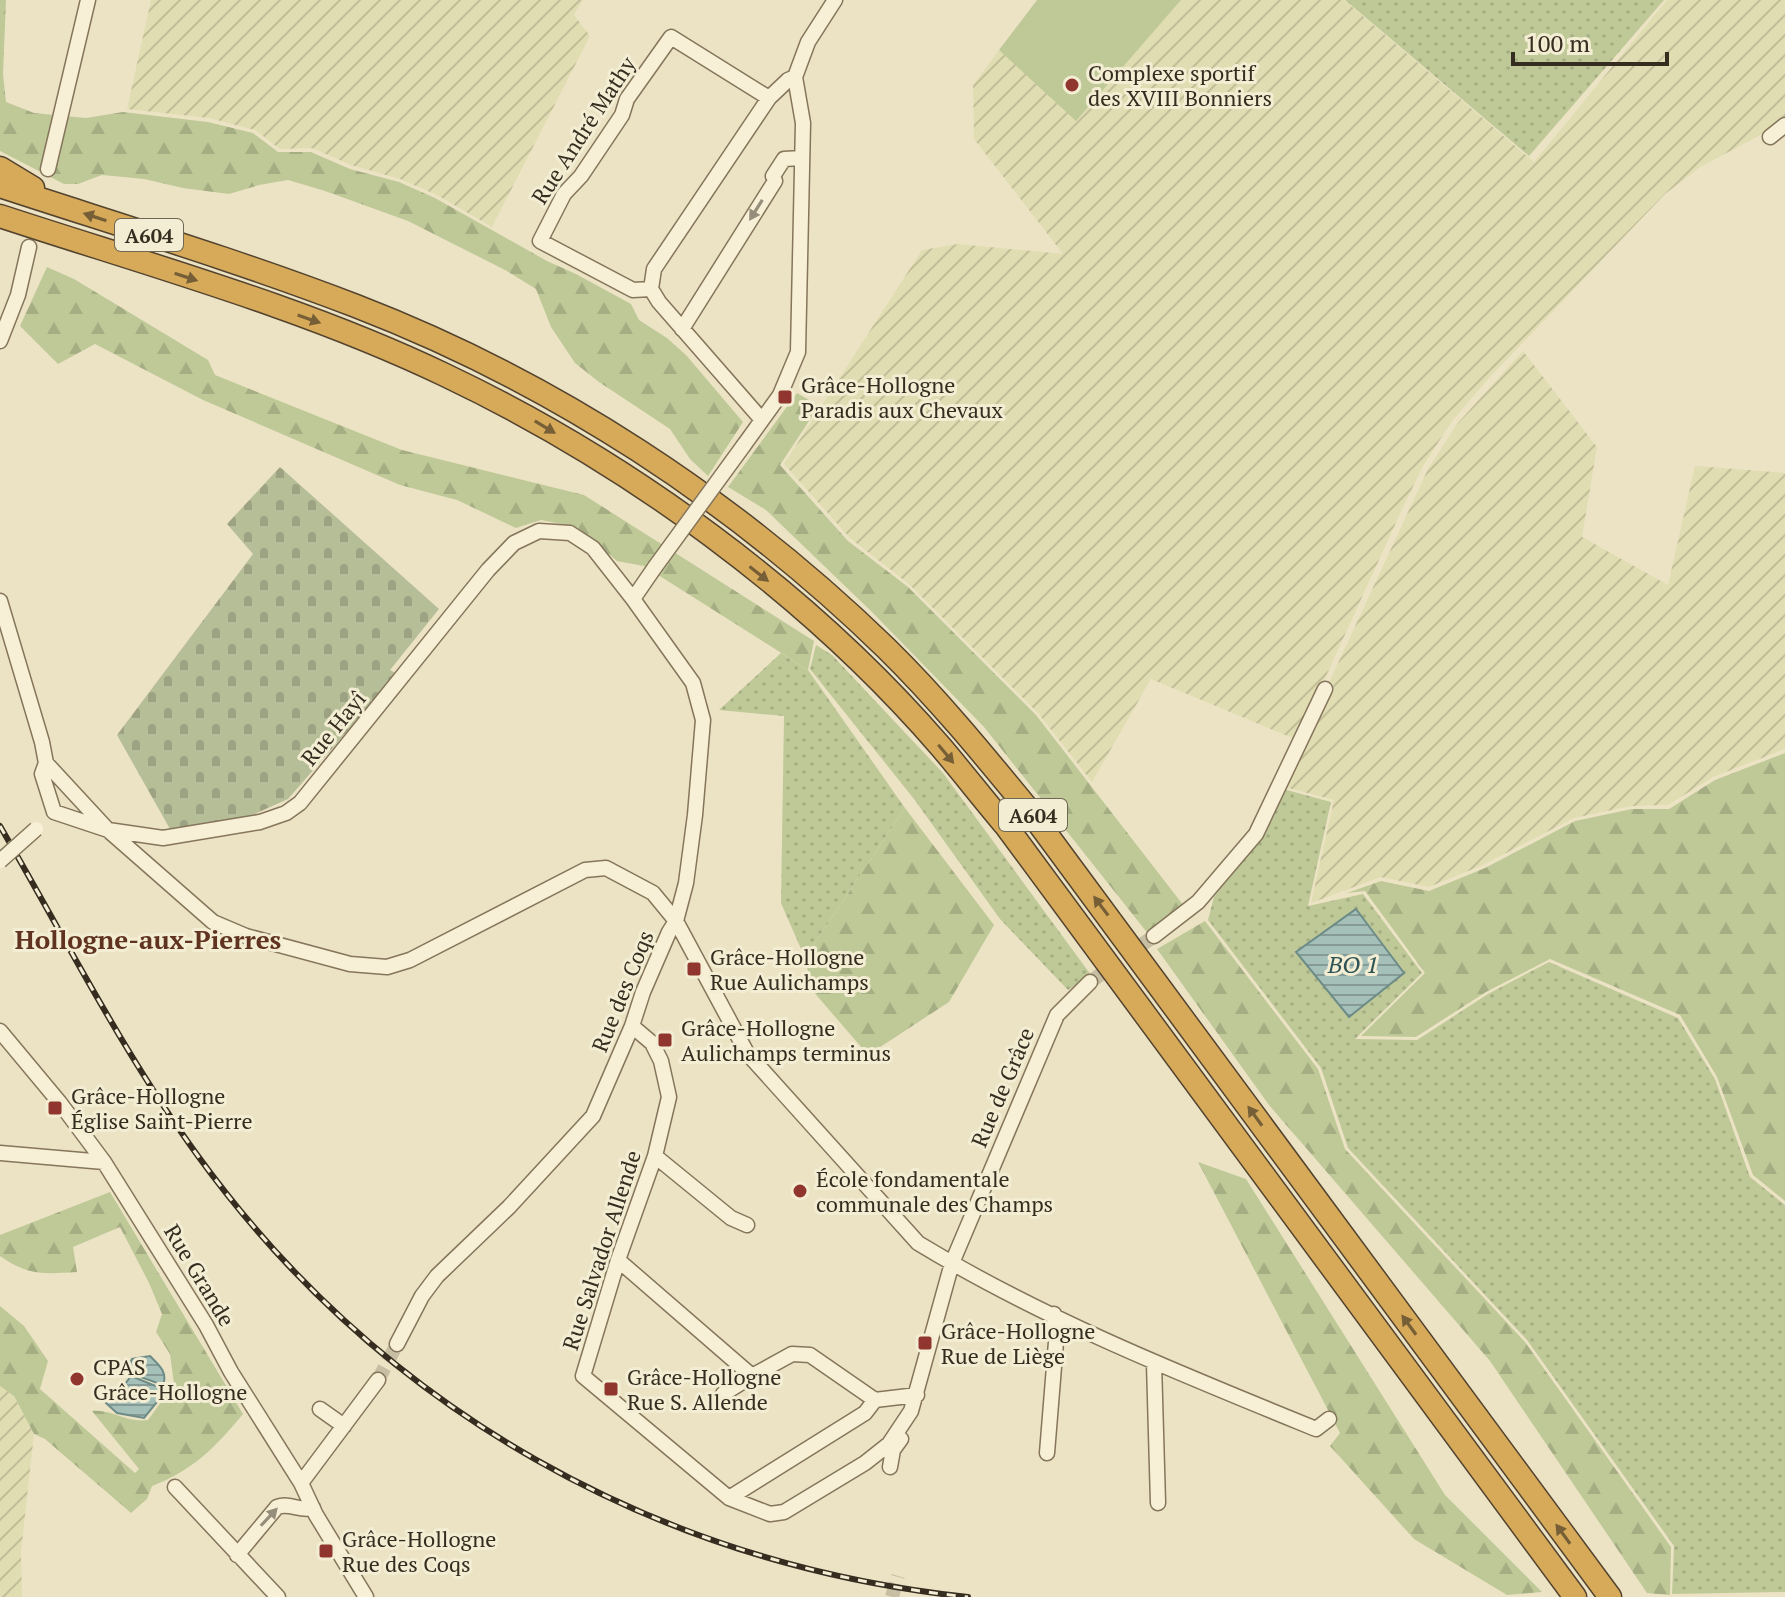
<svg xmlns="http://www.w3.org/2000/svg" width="1785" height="1597" viewBox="0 0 1785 1597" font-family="'PT Serif',serif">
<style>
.farmland{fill:url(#farmland-furrows)}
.grass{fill:url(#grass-dots)}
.forest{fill:url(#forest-firs)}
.cemetery{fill:url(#cemetery-stones)}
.garden{fill:#bfc998}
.water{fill:url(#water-rules);stroke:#6d8c87;stroke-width:2}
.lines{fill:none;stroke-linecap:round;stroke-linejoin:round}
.minor-tunnel{stroke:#c8bea3;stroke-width:14;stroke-dasharray:14 7;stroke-linecap:butt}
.minor-casing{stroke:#85755b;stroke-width:17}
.highway-casing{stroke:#53432f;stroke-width:25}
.minor{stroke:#f7f0d6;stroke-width:14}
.highway{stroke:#d6aa59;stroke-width:22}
.rail-casing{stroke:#362c1f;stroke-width:6}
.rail{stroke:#f3edd3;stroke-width:3;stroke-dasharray:9;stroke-linecap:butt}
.minor-bridge-casing{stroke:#85755b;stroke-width:17;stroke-linecap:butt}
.minor-bridge{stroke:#f7f0d6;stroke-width:14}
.oneway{fill:#968e7a}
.oneway2{fill:#765e36}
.poi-dot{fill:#91362f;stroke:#f3edd3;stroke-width:3}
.labels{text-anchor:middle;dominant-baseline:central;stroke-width:6;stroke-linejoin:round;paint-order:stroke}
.shield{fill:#f3edd3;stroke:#6f6655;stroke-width:2}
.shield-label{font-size:20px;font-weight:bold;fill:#362c1f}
.poi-label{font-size:22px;fill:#362c1f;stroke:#f3edd3;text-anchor:start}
.street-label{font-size:22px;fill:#362c1f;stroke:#f3edd3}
.water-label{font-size:24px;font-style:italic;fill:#2f5455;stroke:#f3edd3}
.quarter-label{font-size:26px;font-weight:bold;fill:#603320;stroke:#f3edd3}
</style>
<defs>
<pattern id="farmland-furrows" width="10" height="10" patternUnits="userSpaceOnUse" patternTransform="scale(2)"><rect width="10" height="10" fill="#e1ddb2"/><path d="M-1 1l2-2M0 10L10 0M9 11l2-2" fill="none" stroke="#c2be99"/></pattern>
<pattern id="grass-dots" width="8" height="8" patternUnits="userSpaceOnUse" patternTransform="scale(2)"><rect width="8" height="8" fill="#bfc998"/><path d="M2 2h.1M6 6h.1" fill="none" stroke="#a5ad83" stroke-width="1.8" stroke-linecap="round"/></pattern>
<pattern id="forest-firs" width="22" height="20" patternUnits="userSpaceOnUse" patternTransform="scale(2)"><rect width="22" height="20" fill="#bfc998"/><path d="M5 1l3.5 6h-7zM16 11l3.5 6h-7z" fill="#a5ad83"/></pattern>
<pattern id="cemetery-stones" width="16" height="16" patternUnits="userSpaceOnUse" patternTransform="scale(2)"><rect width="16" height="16" fill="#b6be97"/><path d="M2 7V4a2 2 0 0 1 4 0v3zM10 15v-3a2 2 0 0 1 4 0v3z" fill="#9da382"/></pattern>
<pattern id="water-rules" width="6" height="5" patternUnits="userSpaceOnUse" patternTransform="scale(2)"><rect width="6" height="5" fill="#a5bfb9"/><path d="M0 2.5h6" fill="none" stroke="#879b96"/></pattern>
</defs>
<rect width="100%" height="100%" fill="#ece3c4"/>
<path class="farmland" d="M151 0H583L574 15 590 36 492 227 437 195 400 179 351 165 312 148 280 149 255 130 209 118 127 109Z
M1181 0H1344L1534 162 1667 0H1785V122L1700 167 1665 194 1490 377 1452 421 1423 466 1404 505 1297 740 1151 679 1092 782 1038 713 910 585 850 538 784 464 922 250 958 244 1063 254 974 139 973 85 999 50 1076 120Z
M1523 351 1597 447 1582 537 1668 585 1695 466 1785 473V749L1713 777 1668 805 1631 806 1574 818 1483 865 1429 887 1381 877 1311 903 1334 800 1281 786 1428 469 1457 424Z
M0 1386 14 1396 34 1434 21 1552 22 1597H0Z"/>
<path class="grass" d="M1345 0H1664L1529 156Z
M816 645 832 655 943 773 1091 975 1068 990 1000 919 914 799 810 669Z
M781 653 808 670 905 808 805 958 781 903 784 716 719 710Z
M1283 789 1331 802 1308 906 1363 894 1422 973 1355 1039 1417 1040 1488 994 1549 962 1678 1018 1715 1079 1750 1177 1785 1205V1592L1672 1594 1674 1546 1527 1340 1348 1148 1321 1068 1208 920 1214 897 1258 836Z"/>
<path class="forest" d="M0 0H6L3 74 6 102 34 113 86 118 123 112 208 122 253 133 278 152H311L350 169 399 182 435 198 547 261 576 274 631 304 639 320 667 338 686 355 743 422 708 476 690 459 670 429 599 382 575 363 551 327 536 289 505 270 408 221 325 191 288 180 259 185 229 194 183 188 144 179 102 175 78 184H64L0 151Z
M47 267 74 279 208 360 215 375 402 450 584 495 814 641 808 670 644 566 617 561 577 527 541 520 516 528 457 500 400 485 203 400 95 344 58 364 20 326Z
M797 393 819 406 780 465 848 541 908 587 1036 715 1184 906 1149 935 984 727 873 613 766 510 728 487Z
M1785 753V1201L1753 1175 1717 1077 1680 1015 1550 959 1486 992 1416 1037 1361 1036 1425 973 1365 891 1347 893 1381 881 1429 891 1485 868 1575 821 1632 809H1669L1715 780Z
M905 808 994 925 949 1002 868 1055 812 990 805 958Z
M1205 921 1318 1069 1345 1149 1525 1342 1671 1547 1670 1595 1647 1593 1490 1361 1269 1105 1157 949Z
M1198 1162 1246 1179 1445 1495 1542 1592 1507 1595 1414 1539 1330 1446 1340 1433Z
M110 1192 243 1414C216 1447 192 1471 152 1486L147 1499 131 1513 45 1439 34 1434 14 1396 0 1386V1306L24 1326 48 1361 40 1389 135 1473 139 1469 92 1411C114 1409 123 1423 148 1420L174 1384 170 1354 156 1332 162 1314 149 1283 120 1227 73 1247 77 1272C44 1274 28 1276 0 1256V1235Z"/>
<path class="cemetery" d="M280 467 439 609 390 670 397 674 288 799 248 817 170 829 117 735 253 554 227 524Z"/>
<path class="garden" d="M1037 0H1181L1076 121 999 50Z"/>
<path class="water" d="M1356 909 1404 973 1349 1017 1296 952Z
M150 1356C159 1365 168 1372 163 1385L129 1373 127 1370 132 1359Z
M131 1376 163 1389 157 1402 144 1418 117 1413 106 1403 110 1397 114 1399Z"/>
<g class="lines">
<path class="minor-tunnel" d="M1090 982 1154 936
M378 1380 397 1344
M892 1597 898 1576"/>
<defs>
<path id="minor" d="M1770 137 1785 125
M48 169 88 0
M651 289 633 290 540 241 564 194 581 176 622 115 627 99 671 37 769 98
M682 329 775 181 773 176 784 159 802 158
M0 341 18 295 29 247
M762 420 659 302 651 289 654 269 769 98 788 80 795 77
M744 445 780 395 798 352 803 123 795 77 808 42 835 0
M633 599 655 567
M0 601 42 742 46 763 42 774 54 812
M46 763 108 830 213 922 246 936 350 964 387 967 410 960 585 870 606 868 653 893 676 921 747 1053 918 1243C1043 1319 1181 1374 1316 1429L1329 1419
M54 812 108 830 163 838 260 822 286 813 300 803 488 570 514 543 539 531 570 533 593 548 633 599 693 683 703 720 695 815 686 883 676 921 669 932 643 992 632 1026 593 1116 509 1207 437 1276 422 1296 397 1344
M1154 936 1198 902 1256 834 1325 689
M632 1026 652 1043 661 1061 669 1097 655 1156 618 1260 583 1376 729 1498 770 1514 784 1512 865 1463 889 1444 911 1411 952 1263 1057 1015 1090 982
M0 1031 60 1103 104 1162 206 1325 231 1372 301 1483 316 1515 366 1597
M0 1153 104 1162
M655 1156 731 1218 747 1225
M618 1260 752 1376 792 1354 810 1355 875 1400 917 1395
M1154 1363 1158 1503
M723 1394 752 1376
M320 1409 344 1426
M1047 1453 1056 1342 1054 1314
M890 1467 893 1450 901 1439
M301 1483 378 1380
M175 1487 278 1597
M729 1498 865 1413 875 1400
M237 1555 277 1507C290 1502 300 1512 313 1508"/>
<path id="highway" d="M0 168 33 188
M0 186C119 225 239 261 356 306 553 382 735 501 886 648 937 698 983 754 1028 809L1610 1597
M0 216C149 265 303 307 445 375 628 462 808 593 941 747 963 773 984 800 1006 826L1575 1597"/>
</defs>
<use href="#minor" class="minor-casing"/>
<use href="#highway" class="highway-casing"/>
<use href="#minor" class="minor"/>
<use href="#highway" class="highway"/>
<defs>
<path id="rail" d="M0 826C64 936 123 1053 198 1156 382 1410 657 1564 968 1597"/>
</defs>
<use href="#rail" class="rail-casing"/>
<use href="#rail" class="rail"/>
<defs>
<path id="minor-bridge" d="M655 567 744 445
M0 861 36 829"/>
</defs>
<use href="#minor-bridge" class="minor-bridge-casing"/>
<use href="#minor-bridge" class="minor-bridge"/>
</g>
<defs><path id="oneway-solid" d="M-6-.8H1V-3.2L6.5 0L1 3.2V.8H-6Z" transform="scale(2)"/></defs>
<g class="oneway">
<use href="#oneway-solid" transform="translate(756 210) rotate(122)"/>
<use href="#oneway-solid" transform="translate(269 1517) rotate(-47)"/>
</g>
<g class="oneway2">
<use href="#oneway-solid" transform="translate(95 217) rotate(-162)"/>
<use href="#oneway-solid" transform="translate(186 277) rotate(18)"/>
<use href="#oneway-solid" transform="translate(309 319) rotate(19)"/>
<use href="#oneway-solid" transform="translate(545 427) rotate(31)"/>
<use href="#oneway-solid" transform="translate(759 574) rotate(38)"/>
<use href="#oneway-solid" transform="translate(946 754) rotate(50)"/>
<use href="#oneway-solid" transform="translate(1101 906) rotate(-127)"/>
<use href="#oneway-solid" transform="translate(1255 1116) rotate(-126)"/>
<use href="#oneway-solid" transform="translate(1409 1325) rotate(-126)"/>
<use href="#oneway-solid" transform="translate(1563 1534) rotate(-126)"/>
</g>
<g class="poi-dot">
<circle cx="1072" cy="85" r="8"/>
<rect x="777" y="389" width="16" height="16" rx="4"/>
<rect x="686" y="961" width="16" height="16" rx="4"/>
<rect x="657" y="1032" width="16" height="16" rx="4"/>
<rect x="47" y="1100" width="16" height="16" rx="4"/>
<circle cx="800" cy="1191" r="8"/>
<rect x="917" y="1335" width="16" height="16" rx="4"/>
<circle cx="77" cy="1379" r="8"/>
<rect x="603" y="1381" width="16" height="16" rx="4"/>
<rect x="318" y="1543" width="16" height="16" rx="4"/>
</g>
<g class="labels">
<g class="shield">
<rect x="115" y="219" width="68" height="32" rx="6"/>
<rect x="999" y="799" width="68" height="32" rx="6"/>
</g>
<g class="shield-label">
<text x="149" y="235">A604</text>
<text x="1033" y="815">A604</text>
</g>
<g class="poi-label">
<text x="1088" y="72">Complexe sportif<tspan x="1088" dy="25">des XVIII Bonniers</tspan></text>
<text x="801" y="384">Grâce-Hollogne<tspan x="801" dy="25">Paradis aux Chevaux</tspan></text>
<text x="710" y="956">Grâce-Hollogne<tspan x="710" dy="25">Rue Aulichamps</tspan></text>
<text x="681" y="1027">Grâce-Hollogne<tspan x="681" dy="25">Aulichamps terminus</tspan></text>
<text x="71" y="1095">Grâce-Hollogne<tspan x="71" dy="25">Église Saint-Pierre</tspan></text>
<text x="816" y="1178">École fondamentale<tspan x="816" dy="25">communale des Champs</tspan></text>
<text x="941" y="1330">Grâce-Hollogne<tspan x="941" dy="25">Rue de Liège</tspan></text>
<text x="93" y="1366">CPAS<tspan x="93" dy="25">Grâce-Hollogne</tspan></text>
<text x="627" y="1376">Grâce-Hollogne<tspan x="627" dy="25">Rue S. Allende</tspan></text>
<text x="342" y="1538">Grâce-Hollogne<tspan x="342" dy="25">Rue des Coqs</tspan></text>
</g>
<g class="street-label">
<text transform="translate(583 130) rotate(-57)">Rue André Mathy</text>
<text transform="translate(333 728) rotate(-51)">Rue Hayî</text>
<text transform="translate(622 991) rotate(-68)">Rue des Coqs</text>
<text transform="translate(1002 1087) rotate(-67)">Rue de Grâce</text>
<text transform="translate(601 1250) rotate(-72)">Rue Salvador Allende</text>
<text transform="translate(200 1275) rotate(59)">Rue Grande</text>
</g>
<g class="water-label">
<text x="1353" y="964">BO 1</text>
</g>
<g class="quarter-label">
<text x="148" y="939">Hollogne-aux-Pierres</text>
</g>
</g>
<path d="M1513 52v12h154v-12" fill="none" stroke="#362c1f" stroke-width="4"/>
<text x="1525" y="52" font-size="24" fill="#362c1f" stroke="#f3edd3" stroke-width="6" paint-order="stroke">100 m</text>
</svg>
